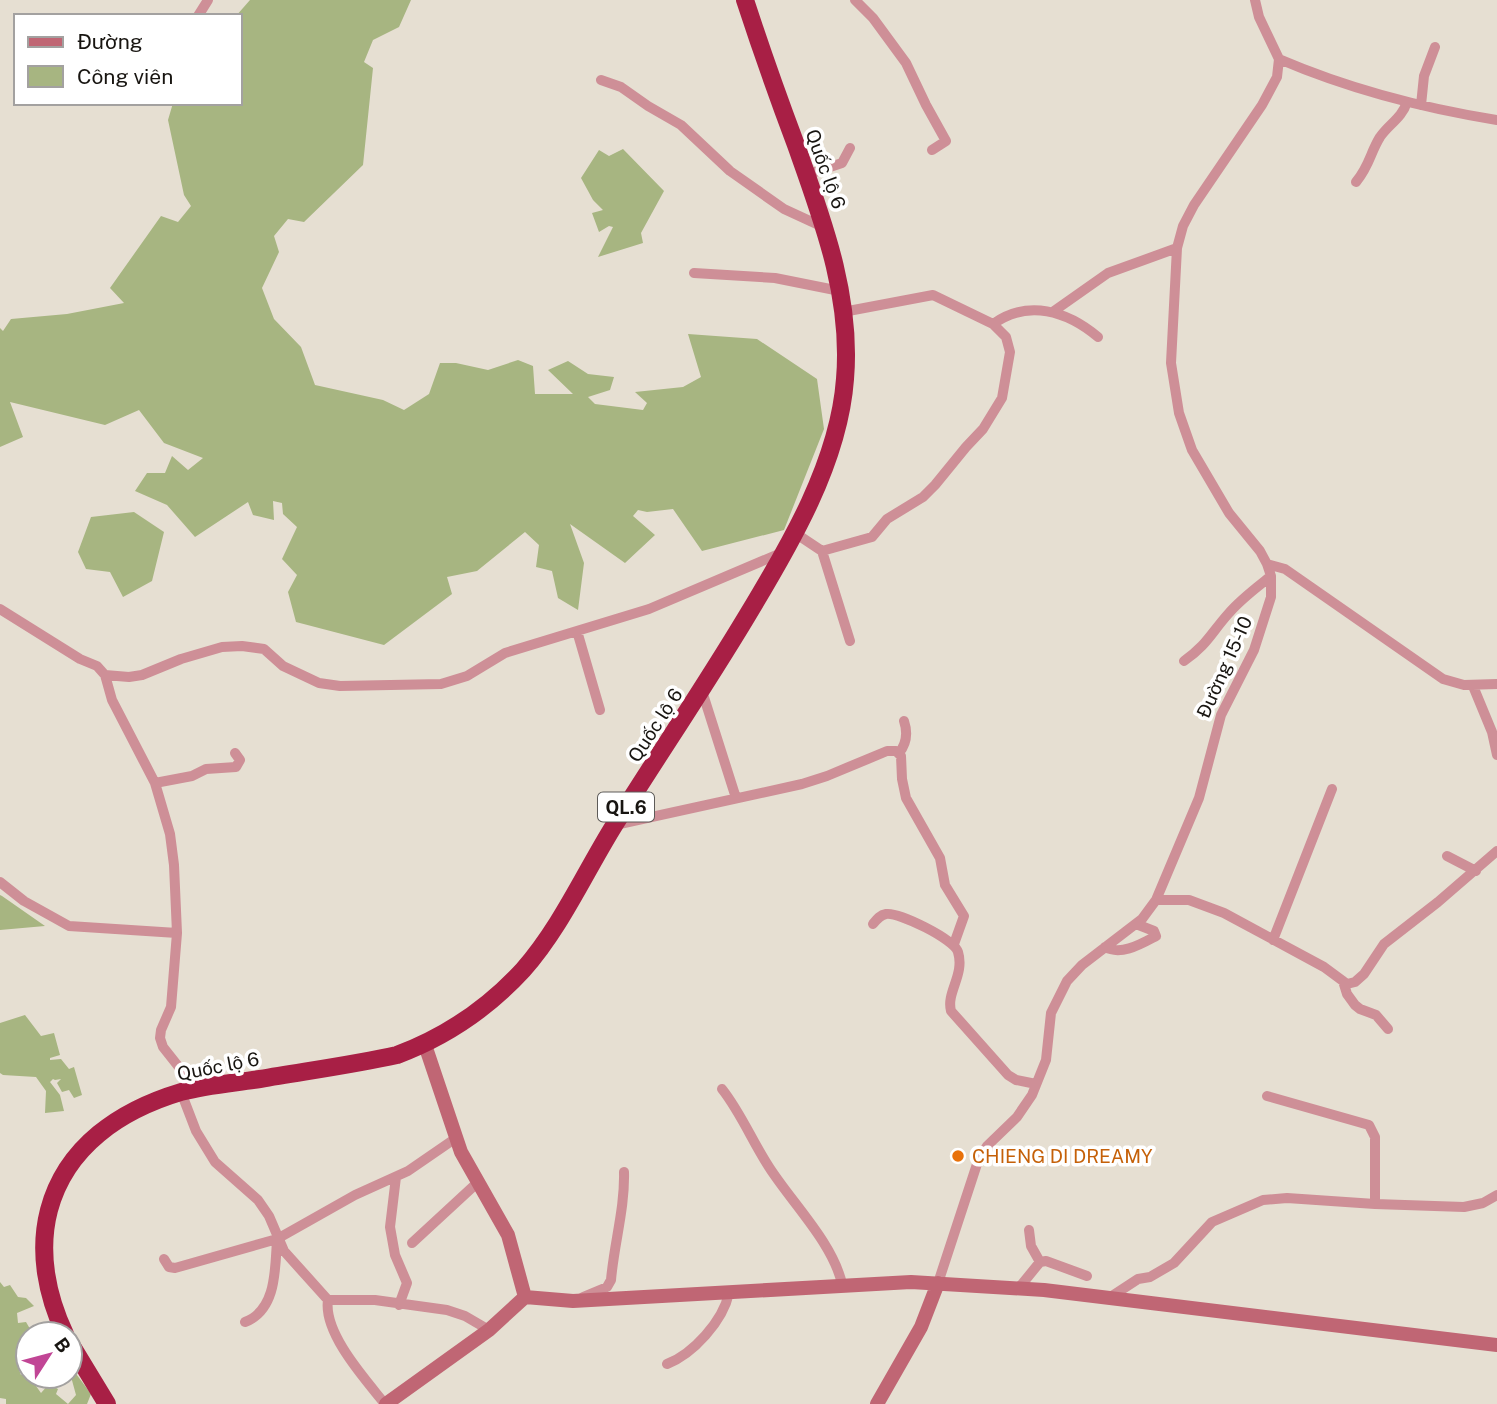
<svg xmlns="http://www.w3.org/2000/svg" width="1497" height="1404" viewBox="0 0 1497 1404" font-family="'Public Sans',sans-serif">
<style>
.green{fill:#a7b581}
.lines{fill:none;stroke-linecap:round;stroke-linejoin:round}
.street{stroke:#ce8f97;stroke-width:10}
.secondary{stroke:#c06674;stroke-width:14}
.highway{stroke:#a81f45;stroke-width:18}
.food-dot{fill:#e8710a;stroke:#fff;stroke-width:2.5}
.labels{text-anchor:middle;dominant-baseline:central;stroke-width:7;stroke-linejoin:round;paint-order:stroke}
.shield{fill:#fff;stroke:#5d5b58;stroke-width:2}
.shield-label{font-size:18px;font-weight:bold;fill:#181511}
.street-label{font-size:19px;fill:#181511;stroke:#fff}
.food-label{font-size:19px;fill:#c56008;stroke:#fff;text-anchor:start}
</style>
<rect width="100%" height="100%" fill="#e6dfd2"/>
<path class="green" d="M250 0H411L399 27 373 40 364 62 373 68 363 165 304 222 288 219 274 236 279 252 262 288 274 319 301 347 315 385 383 400 404 410 429 394 440 363H456L488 370 518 360 533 366 535 394H573L548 370 568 361 588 374 614 377 610 390 588 397 595 404 643 410 647 403 635 392 683 387 701 377 688 334 757 339 817 379 824 429 784 530 702 551 673 509 647 512 638 510 633 516 655 535 625 563 570 524 584 563 578 610 558 598 552 571 536 567 539 545 525 532 477 571 447 577 452 594 384 645 296 622 288 592 297 575 282 559 297 527 283 514 282 503 273 501 274 520 253 515 248 502 195 537 167 505 135 491 147 473H165L172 456 188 470 203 458 164 443 139 410 105 425 10 402 23 437 0 447V328L3 331 11 319 67 314 124 303 110 288 161 216 178 222 191 206 184 195 168 120 173 103H240V16H236Z
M623 149 664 191 641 233 643 243 598 257 613 227 609 226 599 232 592 213 603 210 593 200 581 178 599 150 609 156Z
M134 512 164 532 152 581 123 597 110 572 86 569 78 552 91 517Z
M0 895 2 896 45 926 0 930Z
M25 1015 41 1036 54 1033 60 1055 50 1058V1060L61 1059 69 1069 74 1067 82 1095 74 1098 69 1090 62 1092 57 1083 61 1079 55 1080 53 1079 50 1082 60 1095 64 1111 45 1113 46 1091 36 1077 3 1075 0 1073V1023Z
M0 1282 4 1287 10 1285 18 1297 26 1298 34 1306 17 1313 18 1323 26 1322 33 1334H28V1357L20 1359 18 1367 21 1375H24L22 1367H25L28 1376H37L40 1382 36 1386 41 1393 49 1384 58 1389 56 1394 68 1404 76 1395 70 1373 74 1371 91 1394 87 1404H6V1399L0 1398Z"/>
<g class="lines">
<path class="street" d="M855 0 873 18 906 63 926 105 946 141 932 150
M198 16 208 0
M1279 59C1349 89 1422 108 1497 120
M601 80 621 87 648 106 681 125 730 171 784 209 823 227
M1421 105 1424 76 1435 47
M806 175 842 163 850 148
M1356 182C1370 165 1370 153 1380 137 1389 124 1402 118 1407 102
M694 273 775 278 840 291
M1054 311 1108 273 1177 248
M993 324C1028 299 1067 311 1098 337
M795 533 822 551 850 641
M822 551 872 537 887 519 923 497 935 485 966 447 983 429 1002 398 1010 352 1006 337 993 324 933 295 843 312
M1267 564 1285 569 1443 679 1464 685 1497 684
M0 609 80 659 97 666 105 675 129 677 142 675 181 659 222 647 242 646 264 649 283 666 319 683 340 686 441 684 467 676 505 653 649 609 781 553
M577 631 600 710
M1184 661C1207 645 1211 633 1229 613 1241 599 1256 588 1271 576
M105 675 112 700 155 783 170 834 174 865 177 933 171 1007 161 1030 160 1038 163 1047 182 1071 191 1090
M1473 686 1492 732 1497 755
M702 691 736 798
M899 753C907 743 908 733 904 721
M155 783 192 776 206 769 236 767 240 760 235 753
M615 825 802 784 827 776 887 751H896L901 756 902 779 906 798 940 858 945 885 964 916 954 944
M1447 856 1476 871
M0 882 24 901 69 926 177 933
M1156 900H1189L1224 913 1324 967 1347 984 1355 982 1364 974 1384 944 1438 902 1497 851
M873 924C877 919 880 915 886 914 899 912 954 939 958 952 965 975 946 992 951 1011L1008 1075 1016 1080 1036 1084
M1273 940 1332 789
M1105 947C1121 956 1141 944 1156 936L1154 931 1136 924
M1343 981 1347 994 1355 1005 1360 1009 1376 1015 1388 1029
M722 1089C741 1113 752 1141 769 1167 792 1203 833 1243 842 1284
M181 1092 196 1131 215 1162 258 1200 269 1216 284 1251 328 1300C323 1333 365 1379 385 1404
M1267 1096 1369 1125 1375 1137V1204
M396 1177 390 1227 395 1255 407 1283 399 1305
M1029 1230 1031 1246 1040 1262
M412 1243 477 1183
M164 1259 169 1267 175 1268 277 1239 355 1195 408 1171 456 1138
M938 1283 978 1161 987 1146 1017 1117 1032 1095 1046 1060 1051 1013 1067 981 1082 965 1142 919 1156 900 1199 798 1221 715 1254 650 1271 597V576L1267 564 1260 551 1229 513 1192 450 1179 413 1171 363 1177 248 1183 226 1194 205 1262 105 1277 77 1279 59 1259 17 1255 0
M1018 1289 1040 1262 1046 1261 1087 1276
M583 1297 607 1287 611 1280C614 1244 625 1208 624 1172
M1109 1298 1138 1279 1150 1277 1174 1263 1212 1222 1263 1200 1287 1198 1375 1204 1464 1207 1483 1203 1497 1195
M328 1300H375L447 1310 465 1316 489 1330
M245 1322C277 1310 275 1268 277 1240
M667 1364C693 1354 723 1321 729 1293"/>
<path class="secondary" d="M525 1297 573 1301 911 1282 1044 1290 1497 1345
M386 1404 489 1330 525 1297 508 1235 461 1152 425 1045
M877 1404 921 1327 938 1283"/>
<path class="highway" d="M65 1334C47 1296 38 1252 49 1210 66 1146 121 1110 181 1092 206 1085 234 1083 260 1079 306 1071 352 1065 397 1055 445 1037 488 1008 523 970 561 927 585 872 615 824 659 754 705 686 747 616 790 545 839 462 845 379 852 297 823 221 796 145 778 97 761 49 745 0
M70 1343 107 1404"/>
</g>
<circle class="food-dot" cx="958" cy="1156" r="7"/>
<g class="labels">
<rect class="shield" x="598" y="792.5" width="56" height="29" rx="5"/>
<g class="shield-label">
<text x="626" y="807">QL.6</text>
</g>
<g class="street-label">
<text transform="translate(826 169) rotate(70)">Quốc lộ 6</text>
<text transform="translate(1224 667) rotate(-66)">Đường 15-10</text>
<text transform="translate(655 725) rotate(-57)">Quốc lộ 6</text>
<text transform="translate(218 1066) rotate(-11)">Quốc lộ 6</text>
</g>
<g class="food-label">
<text x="972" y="1156">CHIENG DI DREAMY</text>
</g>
</g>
<rect x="14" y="14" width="228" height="91" fill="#ffffff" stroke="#a3a1a0" stroke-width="2"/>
<rect x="28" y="37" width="35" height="10" fill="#c06674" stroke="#a3a1a0" stroke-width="2"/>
<text x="77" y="49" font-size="21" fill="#181511">Đường</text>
<rect x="28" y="66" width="35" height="21" fill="#a7b581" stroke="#a3a1a0" stroke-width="2"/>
<text x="77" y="84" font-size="21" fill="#181511">Công viên</text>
<g transform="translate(49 1355) rotate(54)"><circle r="33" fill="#ffffff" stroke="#a3a1a0" stroke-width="2"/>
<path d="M0-5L12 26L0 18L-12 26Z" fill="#c14595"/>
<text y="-10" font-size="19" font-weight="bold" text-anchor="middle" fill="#181511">B</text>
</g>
</svg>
